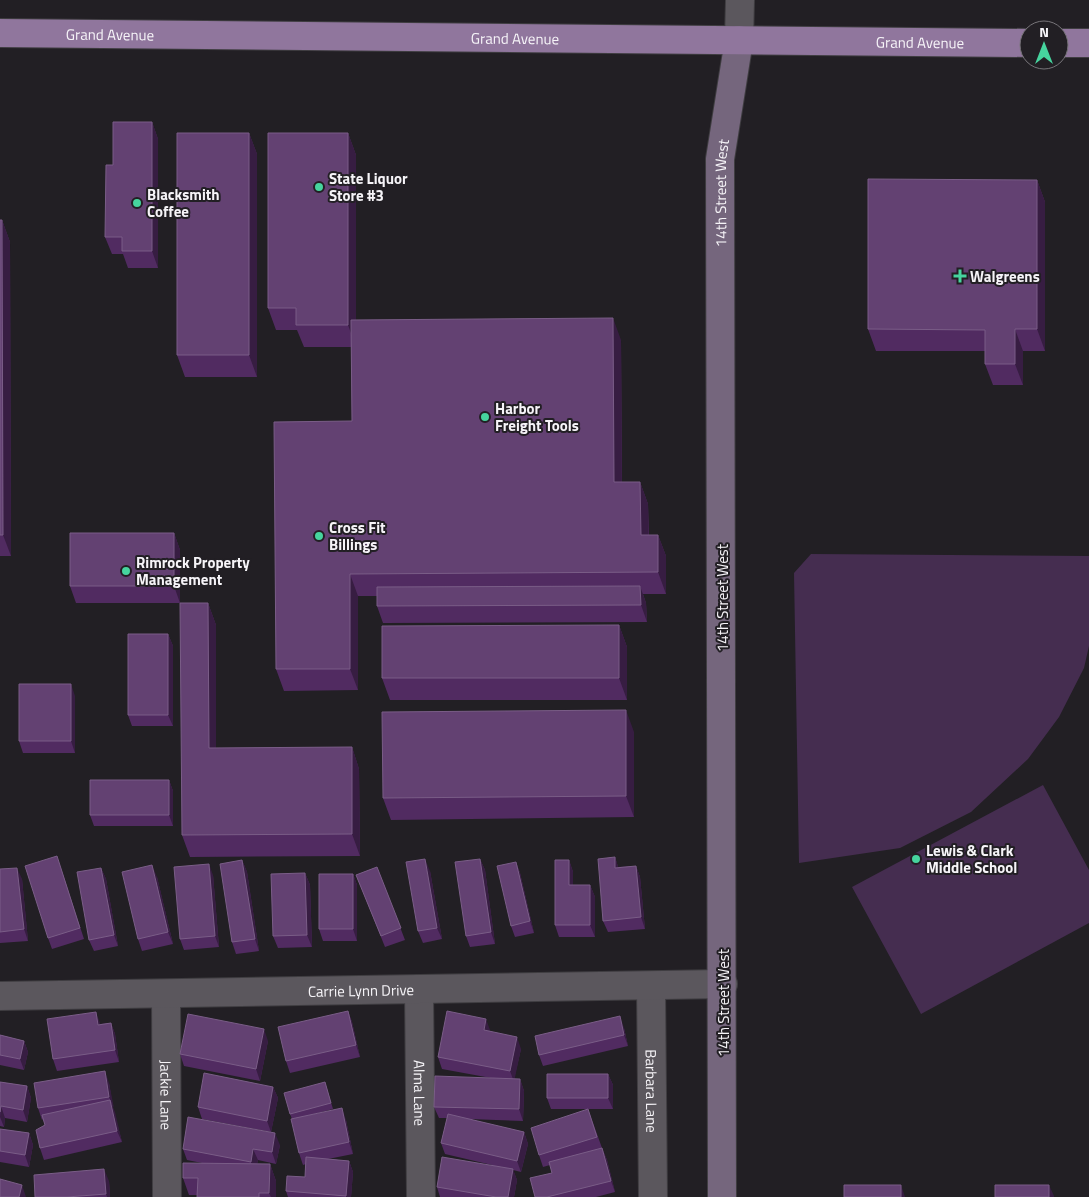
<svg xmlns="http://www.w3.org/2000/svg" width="1089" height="1197" viewBox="0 0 1089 1197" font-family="'Titillium Web',sans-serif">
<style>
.green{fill:#452d50}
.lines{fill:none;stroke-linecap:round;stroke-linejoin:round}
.street-casing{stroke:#3f3d41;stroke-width:30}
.secondary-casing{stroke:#3f3d41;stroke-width:30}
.primary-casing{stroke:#3f3d41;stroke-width:30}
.street{stroke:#5b575d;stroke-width:28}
.secondary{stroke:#75667d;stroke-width:28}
.primary{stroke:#90769d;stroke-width:28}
.wall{fill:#512b61}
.shaded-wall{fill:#371d42}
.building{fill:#634172;stroke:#7a5d87}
.poi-dot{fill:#46d49e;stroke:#221f24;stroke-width:2}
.labels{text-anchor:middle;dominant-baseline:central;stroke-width:4;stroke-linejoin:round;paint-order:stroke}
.street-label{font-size:15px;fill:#f6f4f8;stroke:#221f24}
.poi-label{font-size:15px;font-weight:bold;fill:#f6f4f8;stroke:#221f24;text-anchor:start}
</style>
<rect width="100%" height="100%" fill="#221f24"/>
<path class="green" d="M811 554 1089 556V646L1084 668 1059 717 1028 759 971 812 900 848 799 863 794 573Z
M1043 785 1089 870V923L921 1014 852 887Z"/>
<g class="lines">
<defs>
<g id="street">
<path d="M739 40 740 0"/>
<path id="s1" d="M651 986 653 1197"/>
<path id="s2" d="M419 989 421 1197"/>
<path id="s3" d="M166 994 167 1197"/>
<path id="s4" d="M0 996 723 984"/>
</g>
<g id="secondary">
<path id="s5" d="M722 1197 720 159 739 40"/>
</g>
<g id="primary">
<path id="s6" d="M0 33 1029 43"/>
<path d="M1059 43H1089"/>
</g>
</defs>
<use href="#street" class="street-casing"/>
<use href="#secondary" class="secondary-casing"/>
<use href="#primary" class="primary-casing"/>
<use href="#street" class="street"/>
<use href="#secondary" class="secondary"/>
<use href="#primary" class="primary"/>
</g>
<path class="wall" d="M152 122 158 139V268H128L123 254H112L105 237 113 165Z
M249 133 257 154V377H185L177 355Z
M348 133 356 155V320L621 340 622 482H640L648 504 649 535H658L666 556V594H643L646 603 647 622 383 623 377 606V596H358V690L284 691 276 669 352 421 351 347H304L297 330H276L268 308Z
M1037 180 1045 202V351H1023V385H993L985 364V351H876L868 329Z
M0 220H2L10 242 11 556H0Z
M174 533 180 550V603H76L70 586Z
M208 603 216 625V748L352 747 359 769 360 856 190 857 182 835Z
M619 625 627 647V700H390L382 678Z
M168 634 173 646V726H132L128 715Z
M75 696V753H23L19 741Z
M634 732V817L391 820 383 798Z
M169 780 173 791V826H94L90 815Z
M615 857 618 867 636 866 640 877 645 929 608 932 603 921Z
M480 859 485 870 495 944 470 947 466 936Z
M242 860 247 872 259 951 236 954 232 942Z
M569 860 573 872V885H590L595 897V937H559L555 925Z
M516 862 520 873 534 933 515 937 511 926Z
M377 867 405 940 385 947 356 875Z
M61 868 84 939 52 949 48 938Z
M101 868 106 879 118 946 94 951 89 940Z
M0 869 22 879 28 941 0 943Z
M430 871 442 939 423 943 418 931Z
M305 873 310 885 312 947 278 948 273 936Z
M353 874 357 885V941H323L319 929Z
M213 875 219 947 184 950 180 939Z
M157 877 173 944 142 951 138 939Z
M348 1011 352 1022 360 1057 290 1073 286 1061Z
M111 1023 115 1034 119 1062 57 1071 53 1059 100 1024Z
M624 1028 628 1046 543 1066 539 1055Z
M490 1030V1032L521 1049 514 1079H520L524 1091 523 1121 469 1119 524 1132 528 1144 521 1172 513 1170 517 1180 514 1197H440L437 1187 492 1165 445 1154 441 1143 447 1118H439L434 1107 491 1078 442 1069 438 1057Z
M0 1035 24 1041 28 1052 24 1070 0 1065Z
M268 1041 260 1081 184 1066 180 1054Z
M608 1074 613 1085V1109H588L602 1148 607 1160 615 1192 596 1197H535L552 1173 550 1165 543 1167 539 1155 588 1109H551L547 1098Z
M0 1082 27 1086 31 1098 27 1122 5 1118 4 1127 0 1126Z
M325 1082 333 1109 307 1116 346 1120 353 1154 328 1159 349 1161 353 1172 351 1197H288L286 1191 305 1177 306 1164 303 1165 299 1153 292 1119 290 1114Z
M109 1083 113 1108 122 1142 44 1160 40 1148 45 1125 43 1119 42 1120 38 1108Z
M273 1087 278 1098 271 1132 202 1119 198 1107Z
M0 1129 29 1133 33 1145 29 1167 0 1162Z
M280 1145 276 1164 258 1160 257 1164H270L276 1181V1197H197V1195H189L183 1178 202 1163 187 1160 183 1149Z
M109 1181 110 1197H35Z"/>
<path class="shaded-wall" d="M152 122 158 139V268L152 251Z
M249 133 257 154V377L249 355Z
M348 133 356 155V347L348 325Z
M1037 180 1045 202V351L1037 329Z
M2 220 10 242 11 556 3 535Z
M613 318 621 340 622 504 614 482Z
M1015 329 1023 351V385L1015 364Z
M640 482 648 504 649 557 641 535Z
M174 533 180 550V603L174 586Z
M658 535 666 556V594L658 572Z
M350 574 358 596V690L350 669Z
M640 586 646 603 647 622 641 605Z
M208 603 216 625V770L209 748Z
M619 625 627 647V700L619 678Z
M168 634 173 646V726L168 715Z
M71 684 75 696V753L71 741Z
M626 710 634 732V817L626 796Z
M352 747 359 769 360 856 352 834Z
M169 780 173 791V826L169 815Z
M615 857 619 869 615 868Z
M425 859 430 871 442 939 437 928Z
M480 859 485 870 495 944 491 932Z
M242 860 247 872 259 951 255 939Z
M569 860 573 872V897L569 885Z
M516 862 520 873 534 933 530 921Z
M209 864 213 875 219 947 215 936Z
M152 865 157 877 173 944 168 932Z
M636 866 640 877 645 929 641 917Z
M17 868 22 879 28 941 24 929Z
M101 868 106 879 118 946 114 935Z
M305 873 310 885 312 947 307 935Z
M353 874 357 885V941L353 929Z
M590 885 595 897V937L590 925Z
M348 1011 352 1022 360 1057 356 1045Z
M96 1012 100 1023 102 1036 98 1025Z
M620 1016 624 1028 628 1046 624 1035Z
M486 1019 490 1030 488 1042 484 1030Z
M111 1023 115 1034 119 1062 115 1050Z
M264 1029 268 1041 260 1081 256 1069Z
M517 1037 521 1049 514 1082 510 1071Z
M24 1041 28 1052 24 1070 20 1059Z
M105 1071 109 1083 114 1108 109 1097Z
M608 1074 613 1085V1109L608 1098Z
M520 1079 524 1091 523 1121 519 1109Z
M27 1086 31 1098 27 1122 23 1110Z
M273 1087 278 1098 271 1132 267 1121Z
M110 1100 115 1112 122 1142 117 1131Z
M1 1106 5 1118 4 1127 0 1117Z
M342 1108 346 1120 353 1154 349 1142Z
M524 1132 528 1144 521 1172 517 1161Z
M29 1133 33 1145 29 1167 25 1155Z
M275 1133 280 1145 276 1164 272 1152Z
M602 1148 607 1160 615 1192 611 1181Z
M253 1149 258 1160 255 1173 251 1162Z
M349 1161 353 1172 351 1197H346Z
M270 1164 276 1181V1197H271L269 1193Z
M104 1169 109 1181 110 1197H107L106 1194Z
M513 1169 517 1180 514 1197H508Z
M22 1185 26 1197H19Z
M901 1185 905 1197H901Z
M1049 1185 1054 1196V1197H1049Z"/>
<path class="building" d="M113 122H152V251H122V237H105L106 165H113Z
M177 133H249V355H177Z
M268 133H348V325H296V308H268Z
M868 179 1037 180V329H1015V364H985V330L868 329Z
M0 220H2L3 535H0Z
M613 318 614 482H640L641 535H658V572L350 574V669H276L274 422 352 421 351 320Z
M70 533H174V586H70Z
M640 586 641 605 377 606V587Z
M180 603H208L209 748 352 747V834L182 835Z
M619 625V678H382V626Z
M128 634H168V715H128Z
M19 684H71V741H19Z
M626 710V796L383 798 382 712Z
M90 780H169V815H90Z
M57 856 80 928 48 938 25 866Z
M615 857V868L636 866 641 917 603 921 598 859Z
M425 859 437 928 418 931 406 862Z
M480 859 491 932 466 936 455 862Z
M242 860 255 939 232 942 220 864Z
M555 860H569V885H590V925H555Z
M516 862 530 921 511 926 497 866Z
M209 864 215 936 180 939 174 867Z
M152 865 168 932 138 939 122 872Z
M377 867 401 928 381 936 356 875Z
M17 868 24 929 0 932V869Z
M101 868 114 935 89 940 77 872Z
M305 873 307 935 273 936 271 874Z
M319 874H353V929H319Z
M348 1011 356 1045 286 1061 278 1027Z
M447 1011 486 1019 484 1030 517 1037 510 1071 438 1057Z
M96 1012 98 1025 111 1023 115 1050 53 1059 47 1019Z
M188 1014 264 1029 256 1069 180 1054Z
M620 1016 624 1035 539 1055 535 1036Z
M0 1035 24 1041 20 1059 0 1055Z
M105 1071 109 1097 38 1108 34 1083Z
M204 1073 273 1087 267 1121 198 1107Z
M547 1074H608V1098H547Z
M435 1076 520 1079 519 1109 434 1107Z
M0 1082 27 1086 23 1110 1 1106 0 1112Z
M325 1082 331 1103 290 1114 284 1093Z
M110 1100 117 1131 40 1148 36 1130 45 1125 42 1115Z
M342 1108 349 1142 299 1153 291 1119Z
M588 1109 597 1137 539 1155 531 1128Z
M448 1114 524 1132 517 1161 441 1143Z
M188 1117 275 1133 272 1152 253 1149 251 1162 183 1149Z
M0 1129 29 1133 25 1155 0 1151Z
M602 1148 611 1181 547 1197H535L530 1178 552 1173 549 1162Z
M306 1157 349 1161 346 1196 286 1191 287 1176 305 1177Z
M442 1157 513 1169 508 1197H496L437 1187Z
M183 1163 270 1164 269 1193H259V1197H197L198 1178H183Z
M104 1169 106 1194 67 1197H35L34 1175Z
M0 1179 22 1185 19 1197H0Z
M844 1185H901V1197H844Z
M995 1185H1049V1197H995Z"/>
<g class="poi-dot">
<circle cx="319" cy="187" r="5"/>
<circle cx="137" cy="203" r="5"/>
<path d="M957.5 268.5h5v5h5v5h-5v5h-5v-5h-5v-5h5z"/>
<circle cx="485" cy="417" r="5"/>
<circle cx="319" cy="536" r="5"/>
<circle cx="126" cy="571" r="5"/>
<circle cx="916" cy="859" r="5"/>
</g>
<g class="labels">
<g class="street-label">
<text stroke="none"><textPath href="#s6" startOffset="110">Grand Avenue</textPath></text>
<text stroke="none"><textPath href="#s6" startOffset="515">Grand Avenue</textPath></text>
<text stroke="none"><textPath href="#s6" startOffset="920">Grand Avenue</textPath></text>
<text stroke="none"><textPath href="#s5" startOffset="1004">14th Street West</textPath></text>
<text transform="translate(722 598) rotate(-90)">14th Street West</text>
<text stroke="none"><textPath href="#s4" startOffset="361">Carrie Lynn Drive</textPath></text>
<text transform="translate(723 1003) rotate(-90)">14th Street West</text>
<text stroke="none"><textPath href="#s1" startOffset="105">Barbara Lane</textPath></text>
<text stroke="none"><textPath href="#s2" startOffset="104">Alma Lane</textPath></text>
<text stroke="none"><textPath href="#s3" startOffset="101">Jackie Lane</textPath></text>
</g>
<g class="poi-label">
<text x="329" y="178">State Liquor<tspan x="329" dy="17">Store #3</tspan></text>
<text x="147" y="194">Blacksmith<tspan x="147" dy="17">Coffee</tspan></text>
<text x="970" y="276">Walgreens</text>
<text x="495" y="408">Harbor<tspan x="495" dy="17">Freight Tools</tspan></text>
<text x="329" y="527">Cross Fit<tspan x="329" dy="17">Billings</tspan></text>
<text x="136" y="562">Rimrock Property<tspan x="136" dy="17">Management</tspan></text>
<text x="926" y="850">Lewis &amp; Clark<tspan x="926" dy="17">Middle School</tspan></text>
</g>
</g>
<g transform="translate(1044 45)"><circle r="24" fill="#221f24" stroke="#777479"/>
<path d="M0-4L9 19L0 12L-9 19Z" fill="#46d49e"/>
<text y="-8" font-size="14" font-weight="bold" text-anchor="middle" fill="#f6f4f8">N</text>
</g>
</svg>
